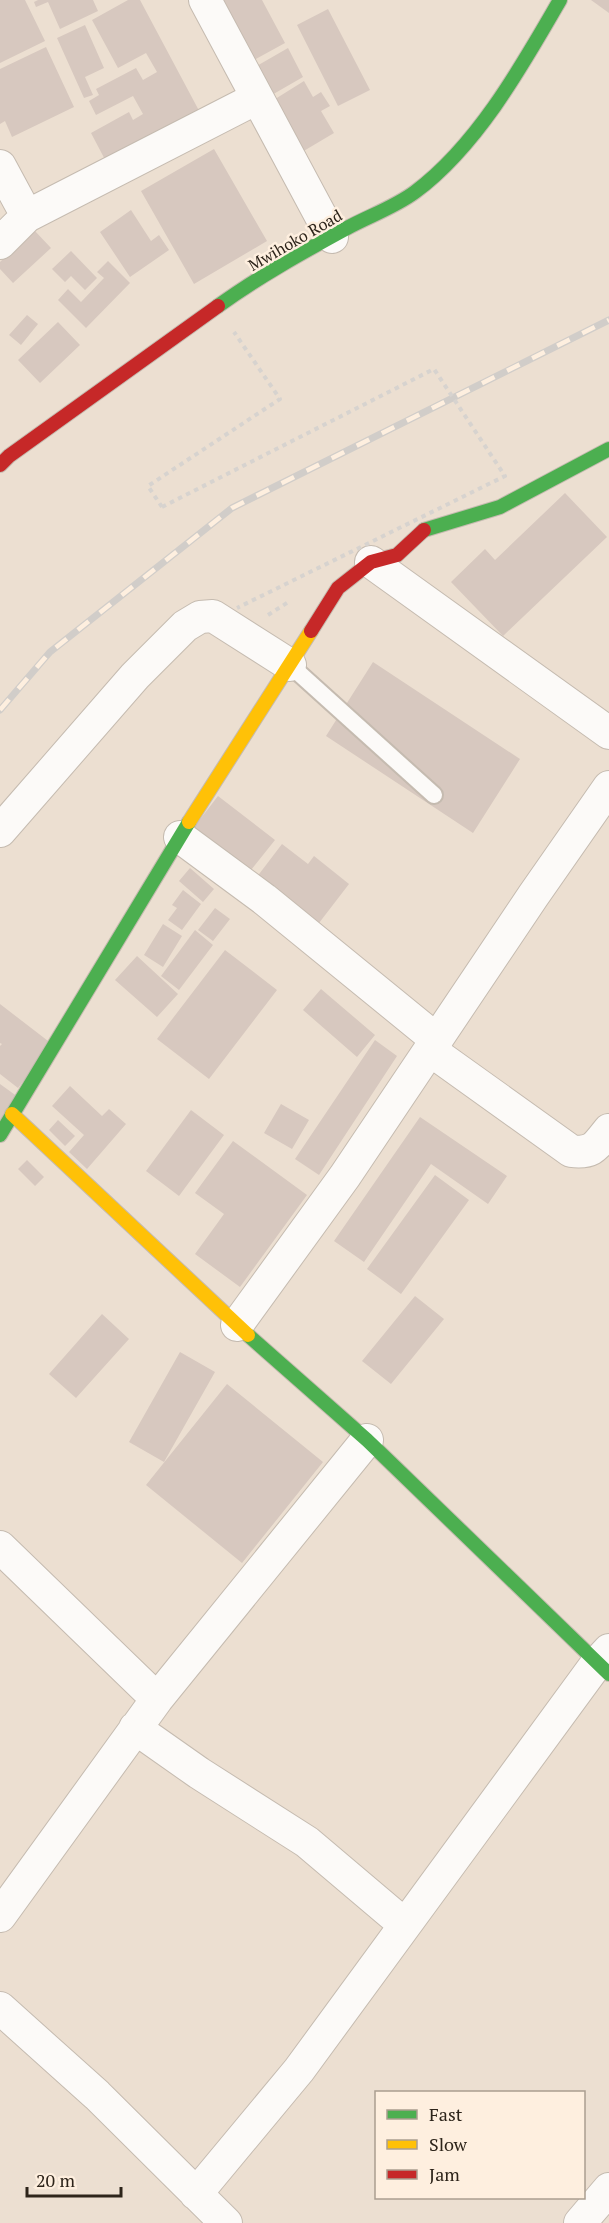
<svg xmlns="http://www.w3.org/2000/svg" width="609" height="2223" viewBox="0 0 609 2223" font-family="'PT Serif',serif">
<style>
.building{fill:#d7c8bf}
.lines{fill:none;stroke-linecap:round;stroke-linejoin:round}
.lane-casing{stroke:#c5bbb0;stroke-width:20}
.street-casing{stroke:#c5bbb0;stroke-width:34}
.fast-casing{stroke:#c5bbb0;stroke-width:16}
.slow-casing{stroke:#c5bbb0;stroke-width:16}
.jam-casing{stroke:#c5bbb0;stroke-width:16}
.path{stroke:#d7d3cf;stroke-width:4;stroke-dasharray:4.5 4.5;stroke-linecap:butt}
.lane{stroke:#fcfaf8;stroke-width:16}
.street{stroke:#fcfaf8;stroke-width:32}
.fast{stroke:#4caf50;stroke-width:14}
.slow{stroke:#ffc107;stroke-width:14}
.jam{stroke:#c62828;stroke-width:14}
.rail-casing{stroke:#d1cdc9;stroke-width:7}
.rail{stroke:#feefdf;stroke-width:4.5;stroke-dasharray:14;stroke-linecap:butt}
.path-bridge{stroke:#d7d3cf;stroke-width:4;stroke-dasharray:4.5 4.5;stroke-linecap:butt}
.labels{text-anchor:middle;dominant-baseline:central;stroke-width:5;stroke-linejoin:round;paint-order:stroke}
.street-label{font-size:16px;fill:#2d241a;stroke:#feefdf}
</style>
<rect width="100%" height="100%" fill="#ecdfd1"/>
<path class="building" d="M0 0H25L45 41 0 63Z
M38 0H93L98 11 60 29 48 2 36 7 34 2Z
M128 0H140L204 120 111 171 91 133 129 112 133 120 143 114 133 96 96 115 89 101 99 95 96 89 136 68 143 80 157 72 146 53 118 68 92 20Z
M219 0H262L285 43 252 61Z
M591 0H609V13Z
M328 9 370 90 338 106 297 25Z
M85 25 104 68 85 77 93 95 84 98 57 38Z
M46 47 74 107 12 137 5 121 0 124V69Z
M288 48 303 77 270 96 255 67Z
M304 81 313 97 321 92 330 106 321 111 334 133 302 152 272 101Z
M214 149 267 241 194 284 141 191Z
M131 210 151 241 159 235 169 250 130 277 100 232Z
M34 230 51 248 13 283 0 269V262Z
M71 251 97 278 85 290 71 276 65 282 52 269Z
M108 261 130 283 86 328 58 300 68 289 81 302 104 278 97 272Z
M27 315 38 324 21 345 9 335Z
M58 322 80 345 40 383 18 360Z
M565 493 607 537 503 636 451 582 485 549 495 560Z
M373 662 520 759 473 833 326 736Z
M218 796 275 840 247 875 191 831Z
M282 844 308 864 314 856 349 884 319 923 286 897 253 882Z
M190 868 214 889 203 902 179 881Z
M183 890 201 904 182 930 168 920 177 908 172 905Z
M215 908 230 919 213 941 198 930Z
M163 924 182 936 163 967 144 955Z
M195 930 213 945 179 990 161 976Z
M225 950 277 990 209 1079 157 1039Z
M137 956 178 994 157 1017 115 980Z
M321 989 375 1035 357 1057 303 1010Z
M0 1004 52 1044 18 1088 0 1074V1046L2 1044 0 1043Z
M375 1040 397 1056 319 1175 295 1159Z
M0 1084 18 1097 0 1121Z
M70 1086 102 1116 109 1109 126 1124 87 1169 69 1152 84 1135 52 1106Z
M281 1104 309 1120 292 1149 264 1133Z
M191 1110 224 1135 179 1196 146 1171Z
M420 1117 507 1176 488 1204 431 1164 364 1262 334 1241Z
M58 1120 75 1136 65 1146 49 1130Z
M233 1141 307 1195 240 1287 195 1254 224 1214 195 1193Z
M27 1160 44 1177 35 1186 18 1169Z
M435 1175 469 1200 401 1294 367 1269Z
M415 1296 444 1319 391 1384 362 1361Z
M102 1314 129 1339 76 1398 49 1374Z
M180 1352 215 1372 164 1462 129 1442Z
M227 1384 323 1462 242 1563 146 1485Z"/>
<g class="lines">
<defs>
<path id="lane" d="M290 665 434 795"/>
<path id="street" d="M205 0 332 237
M0 166 27 216
M0 243 27 216 257 98
M371 562 609 733
M0 831 135 676 185 626 200 617 213 616 290 665
M180 837 264 899 437 1040
M430 1050 571 1151C593 1154 596 1146 609 1130
M237 1325 345 1176 533 896 609 787
M0 1547 157 1699
M135 1728 199 1773 307 1842 405 1925
M0 1916 157 1699 367 1440
M0 2008 97 2095 226 2223
M196 2194 299 2070 597 1663 609 1650
M580 2223 609 2189"/>
<path id="fast" d="M218 306C258 277 303 252 347 228 369 216 395 207 415 192 477 146 522 66 560 0
M424 530 500 507 609 449
M0 1135 189 822
M248 1335 367 1440 609 1674"/>
<path id="slow" d="M189 822 311 631
M12 1114 248 1335"/>
<path id="jam" d="M0 465 9 456 218 306
M311 631 338 588 371 562 397 555 424 530"/>
</defs>
<use href="#lane" class="lane-casing"/>
<use href="#street" class="street-casing"/>
<use href="#fast" class="fast-casing"/>
<use href="#slow" class="slow-casing"/>
<use href="#jam" class="jam-casing"/>
<path class="path" d="M162 507 148 486 280 399 234 332
M268 615 290 601"/>
<use href="#lane" class="lane"/>
<use href="#street" class="street"/>
<use href="#fast" class="fast"/>
<use href="#slow" class="slow"/>
<use href="#jam" class="jam"/>
<defs>
<path id="rail" d="M0 710 50 652 232 508 609 320"/>
</defs>
<use href="#rail" class="rail-casing"/>
<use href="#rail" class="rail"/>
<path class="path-bridge" d="M162 507 434 369 505 476 237 608"/>
</g>
<g class="labels">
<g class="street-label">
<text transform="translate(295 240) rotate(-30)">Mwihoko Road</text>
</g>
</g>
<rect x="375" y="2091" width="210" height="108" fill="#feefdf" stroke="#aa9e90" stroke-width="1.5"/>
<rect x="387" y="2110" width="30" height="9" fill="#4caf50" stroke="#aa9e90" stroke-width="1.5"/>
<text x="429" y="2121" font-size="18" fill="#2d241a">Fast</text>
<rect x="387" y="2140" width="30" height="9" fill="#ffc107" stroke="#aa9e90" stroke-width="1.5"/>
<text x="429" y="2151" font-size="18" fill="#2d241a">Slow</text>
<rect x="387" y="2170" width="30" height="9" fill="#c62828" stroke="#aa9e90" stroke-width="1.5"/>
<text x="429" y="2181" font-size="18" fill="#2d241a">Jam</text>
<path d="M27 2187v9h94v-9" fill="none" stroke="#2d241a" stroke-width="3"/>
<text x="36" y="2187" font-size="18" fill="#2d241a" stroke="#feefdf" stroke-width="4.5" paint-order="stroke">20 m</text>
</svg>
